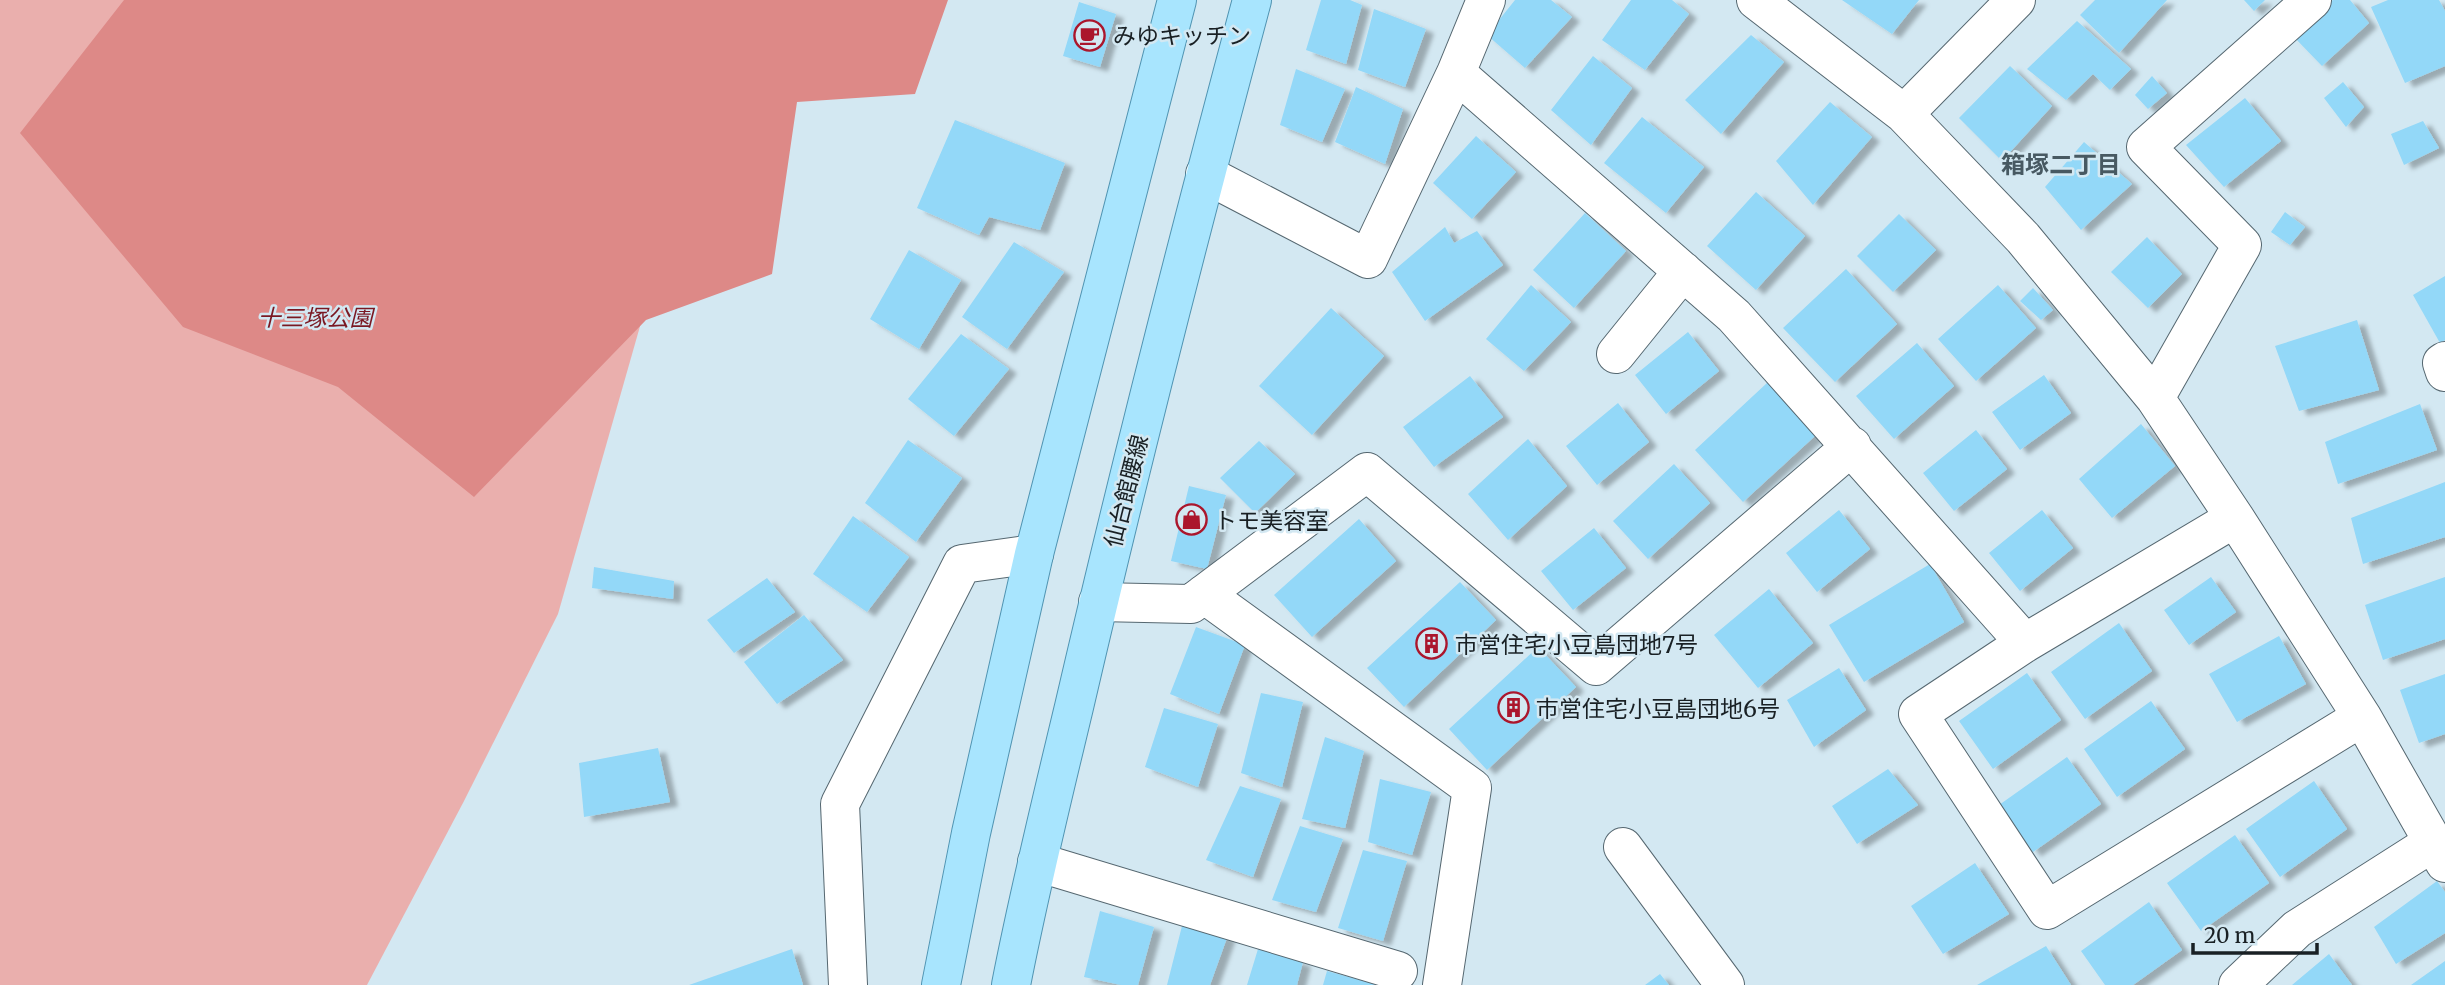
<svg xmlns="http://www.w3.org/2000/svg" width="2445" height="985" viewBox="0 0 2445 985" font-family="Merriweather,'Noto Sans JP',serif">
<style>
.green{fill:#eaafad}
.forest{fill:#dd8987}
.building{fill:#93d8f8;filter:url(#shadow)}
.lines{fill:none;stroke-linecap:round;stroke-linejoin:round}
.minor-casing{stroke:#556770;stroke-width:40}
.major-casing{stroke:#5094b2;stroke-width:40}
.minor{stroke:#fff;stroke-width:38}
.major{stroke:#a8e5fe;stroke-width:38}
.labels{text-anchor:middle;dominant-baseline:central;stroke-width:5;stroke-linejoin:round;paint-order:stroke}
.poi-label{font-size:23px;fill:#192024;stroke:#d3e8f2;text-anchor:start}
.park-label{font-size:23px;font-style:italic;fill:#7a1822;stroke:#d3e8f2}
.street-label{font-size:23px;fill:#192024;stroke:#d3e8f2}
.neighbourhood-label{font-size:24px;font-weight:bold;fill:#475962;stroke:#d3e8f2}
</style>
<defs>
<filter id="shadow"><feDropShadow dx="8" dy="4.5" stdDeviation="2" flood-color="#0004"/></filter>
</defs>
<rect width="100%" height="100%" fill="#d3e8f2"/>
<path class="green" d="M0 0H733L558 614 464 801 367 985H0Z"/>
<path class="forest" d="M124 0H948L915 94 797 102 772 274 646 320 474 497 338 387 183 327 20 133Z"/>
<path class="building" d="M1321 0H1350L1362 5 1346 64 1306 50Z
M1515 0H1551L1572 17 1525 68 1487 35Z
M1631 0H1672L1689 14 1645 70 1602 40Z
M1842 0H1919L1892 34Z
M2095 0H2167L2119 53 2080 15Z
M2244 0H2265L2254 11Z
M2333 0H2350L2369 23 2322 66 2293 36Z
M2388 0H2439L2445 11V66L2405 83 2371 7Z
M1079 2 1116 14 1100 67 1063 56Z
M1374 9 1426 29 1405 87 1358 70Z
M2077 21 2131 69 2110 90 2093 74 2066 100 2027 69Z
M1751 35 1784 62 1721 134 1685 100Z
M1593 56 1632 88 1591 145 1551 110Z
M2010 66 2052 106 2002 161 1959 118Z
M1296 69 1345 89 1322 142 1280 125Z
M2152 76 2167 93 2148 109 2135 95Z
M2343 82 2364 107 2346 127 2324 98Z
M1356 87 1403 109 1385 164 1335 142Z
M2245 98 2281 141 2224 187 2186 145Z
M1830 102 1872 137 1813 205 1776 161Z
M1642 117 1704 167 1666 213 1604 163Z
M955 120 1065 163 1040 230 989 217 979 235 917 208Z
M2423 121 2439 148 2404 165 2391 134Z
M1476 136 1516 172 1472 219 1433 183Z
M2084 142 2132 184 2081 230 2045 187Z
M1756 192 1805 236 1756 290 1707 246Z
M2285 212 2305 227 2290 245 2271 232Z
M1585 213 1626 251 1574 308 1533 270Z
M1899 214 1936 250 1893 292 1857 256Z
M1445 227 1454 243 1477 231 1503 265 1425 321 1392 272Z
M2147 237 2182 274 2148 308 2111 272Z
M1014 242 1064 272 1007 349 962 317Z
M909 250 961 280 919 349 870 319Z
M1846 269 1897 324 1835 382 1783 328Z
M2445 276V340L2440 343 2413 295Z
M1531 285 1571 322 1524 371 1486 339Z
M1998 285 2036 328 1976 381 1938 339Z
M2033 288 2053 310 2041 320 2020 301Z
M1331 308 1384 356 1312 435 1259 386Z
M2357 320 2379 390 2299 411 2275 346Z
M1688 332 1719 371 1666 414 1635 375Z
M961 334 1009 369 954 436 908 399Z
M1917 343 1954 386 1894 439 1856 396Z
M2044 375 2071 413 2020 450 1992 412Z
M1470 376 1503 417 1434 467 1403 427Z
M1768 382 1816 435 1743 502 1695 450Z
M1618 403 1649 442 1597 485 1566 446Z
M2420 404 2437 450 2338 484 2325 442Z
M2141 424 2175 466 2112 518 2079 479Z
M1976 430 2007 469 1954 511 1923 473Z
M1528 439 1567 486 1508 540 1468 494Z
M908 440 962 478 916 542 865 503Z
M1259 441 1295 474 1255 513 1220 478Z
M1674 464 1710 503 1648 559 1613 521Z
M2445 482V537L2363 564 2351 518Z
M1189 486 1226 495 1207 569 1171 561Z
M1839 510 1870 549 1817 592 1786 553Z
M2042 510 2073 548 2020 591 1989 553Z
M853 516 909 557 867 612 813 574Z
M1359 519 1396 561 1312 637 1274 595Z
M1594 528 1626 568 1573 610 1541 571Z
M1930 564 1964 622 1864 682 1829 625Z
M594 567 674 581 673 599 592 588Z
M2211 577 2236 612 2189 645 2164 610Z
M2445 577V639L2383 660 2365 605Z
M767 578 795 612 734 653 707 620Z
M1460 582 1496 620 1404 707 1367 668Z
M1769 589 1813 643 1758 688 1714 635Z
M804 615 843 660 777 704 744 662Z
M2119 623 2152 671 2085 719 2051 672Z
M1196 627 1245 645 1219 714 1170 694Z
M2279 636 2306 684 2237 722 2209 674Z
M1538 647 1576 687 1487 770 1449 729Z
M1839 668 1866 710 1814 747 1787 700Z
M2027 673 2061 720 1993 769 1959 721Z
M2445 674V734L2419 743 2400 690Z
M1261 693 1303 702 1282 787 1241 773Z
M2151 701 2185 749 2117 797 2084 749Z
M1164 708 1218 724 1198 787 1145 767Z
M1325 737 1364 751 1345 828 1302 819Z
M658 748 670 802 584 817 579 763Z
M2067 757 2101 804 2033 852 1999 805Z
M1888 769 1918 805 1857 844 1832 806Z
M1380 779 1431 792 1412 855 1368 842Z
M2314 781 2347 829 2280 877 2246 829Z
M1240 786 1281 799 1253 877 1206 860Z
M1300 826 1343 839 1316 912 1272 900Z
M2235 835 2269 883 2201 931 2167 883Z
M1363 850 1407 861 1383 941 1338 928Z
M1975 863 2009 914 1943 954 1911 906Z
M2437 881 2445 892V933L2396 964 2374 927Z
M2149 902 2182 950 2133 985H2105L2081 951Z
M1100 911 1154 927 1138 985H1121L1084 977Z
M1182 926 1228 935 1210 985H1167Z
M2046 946 2071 985H1977Z
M792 949 803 985H689Z
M1258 949 1303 962 1297 985H1247Z
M2329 954 2352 985H2292Z
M2445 961V985H2411Z
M1327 971 1374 984V985H1323Z
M1660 974 1669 985H1645Z"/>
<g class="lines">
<defs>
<path id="minor" d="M1756 0 1904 114 2023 238 2155 398 2235 518 2362 717 2445 863
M1456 73 1734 316 2025 643
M1904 114 2016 0
M1205 174 1368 259 1456 73 1486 0
M1616 354 1683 271
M2445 361 2442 363 2445 372
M2155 398 2242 245 2146 147 2312 0
M2235 518 2025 643 1918 714 2047 910 2362 717
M1204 594 1472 788 1442 985
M1098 602 1191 604 1367 472 1596 666 1852 446
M1623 847 1725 985
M1037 862 1398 971
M848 985 840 804 962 564 1034 554
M2238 985 2297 929 2432 843"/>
<path id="major" d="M941 985 971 833 1034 554 1177 0
M1011 985C1029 892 1052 799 1074 707 1129 470 1189 235 1252 0"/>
</defs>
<use href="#minor" class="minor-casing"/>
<use href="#major" class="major-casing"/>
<use href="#minor" class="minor"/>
<use href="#major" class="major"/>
</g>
<defs>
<symbol id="cafe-ring" viewBox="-11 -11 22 22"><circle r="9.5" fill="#d3e8f2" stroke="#ab162c" stroke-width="1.5"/><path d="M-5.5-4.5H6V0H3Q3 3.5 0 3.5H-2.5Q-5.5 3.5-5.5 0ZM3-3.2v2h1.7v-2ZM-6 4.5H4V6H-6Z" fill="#ab162c"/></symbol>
<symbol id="shop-ring" viewBox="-11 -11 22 22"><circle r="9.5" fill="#d3e8f2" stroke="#ab162c" stroke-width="1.5"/><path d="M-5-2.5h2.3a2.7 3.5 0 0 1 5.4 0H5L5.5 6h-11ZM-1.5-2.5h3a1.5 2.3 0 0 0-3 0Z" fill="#ab162c"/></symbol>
<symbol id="building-ring" viewBox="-11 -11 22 22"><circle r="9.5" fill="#d3e8f2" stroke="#ab162c" stroke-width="1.5"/><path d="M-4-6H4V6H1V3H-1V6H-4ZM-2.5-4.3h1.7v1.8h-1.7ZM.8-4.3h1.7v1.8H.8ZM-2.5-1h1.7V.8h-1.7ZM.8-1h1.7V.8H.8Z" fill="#ab162c"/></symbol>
</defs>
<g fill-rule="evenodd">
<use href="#cafe-ring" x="1072" y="18" width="35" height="35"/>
<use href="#shop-ring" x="1174" y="502" width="35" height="35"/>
<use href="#building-ring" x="1414" y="626" width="35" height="35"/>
<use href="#building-ring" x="1496" y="690" width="35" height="35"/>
</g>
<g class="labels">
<g class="poi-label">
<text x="1113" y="35">みゆキッチン</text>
<text x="1214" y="520">トモ美容室</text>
<text x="1455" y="644">市営住宅小豆島団地7号</text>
<text x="1536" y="708">市営住宅小豆島団地6号</text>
</g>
<g class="park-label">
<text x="315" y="317">十三塚公園</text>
</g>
<g class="street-label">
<text transform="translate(1126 491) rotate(-76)">仙台館腰線</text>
</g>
<g class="neighbourhood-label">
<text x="2061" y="164">箱塚二丁目</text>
</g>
</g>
<path d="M2193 943v10h124v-10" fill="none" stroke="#192024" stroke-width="3.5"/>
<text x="2204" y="943" font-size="21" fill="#192024" stroke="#d3e8f2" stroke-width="5" paint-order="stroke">20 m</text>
</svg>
